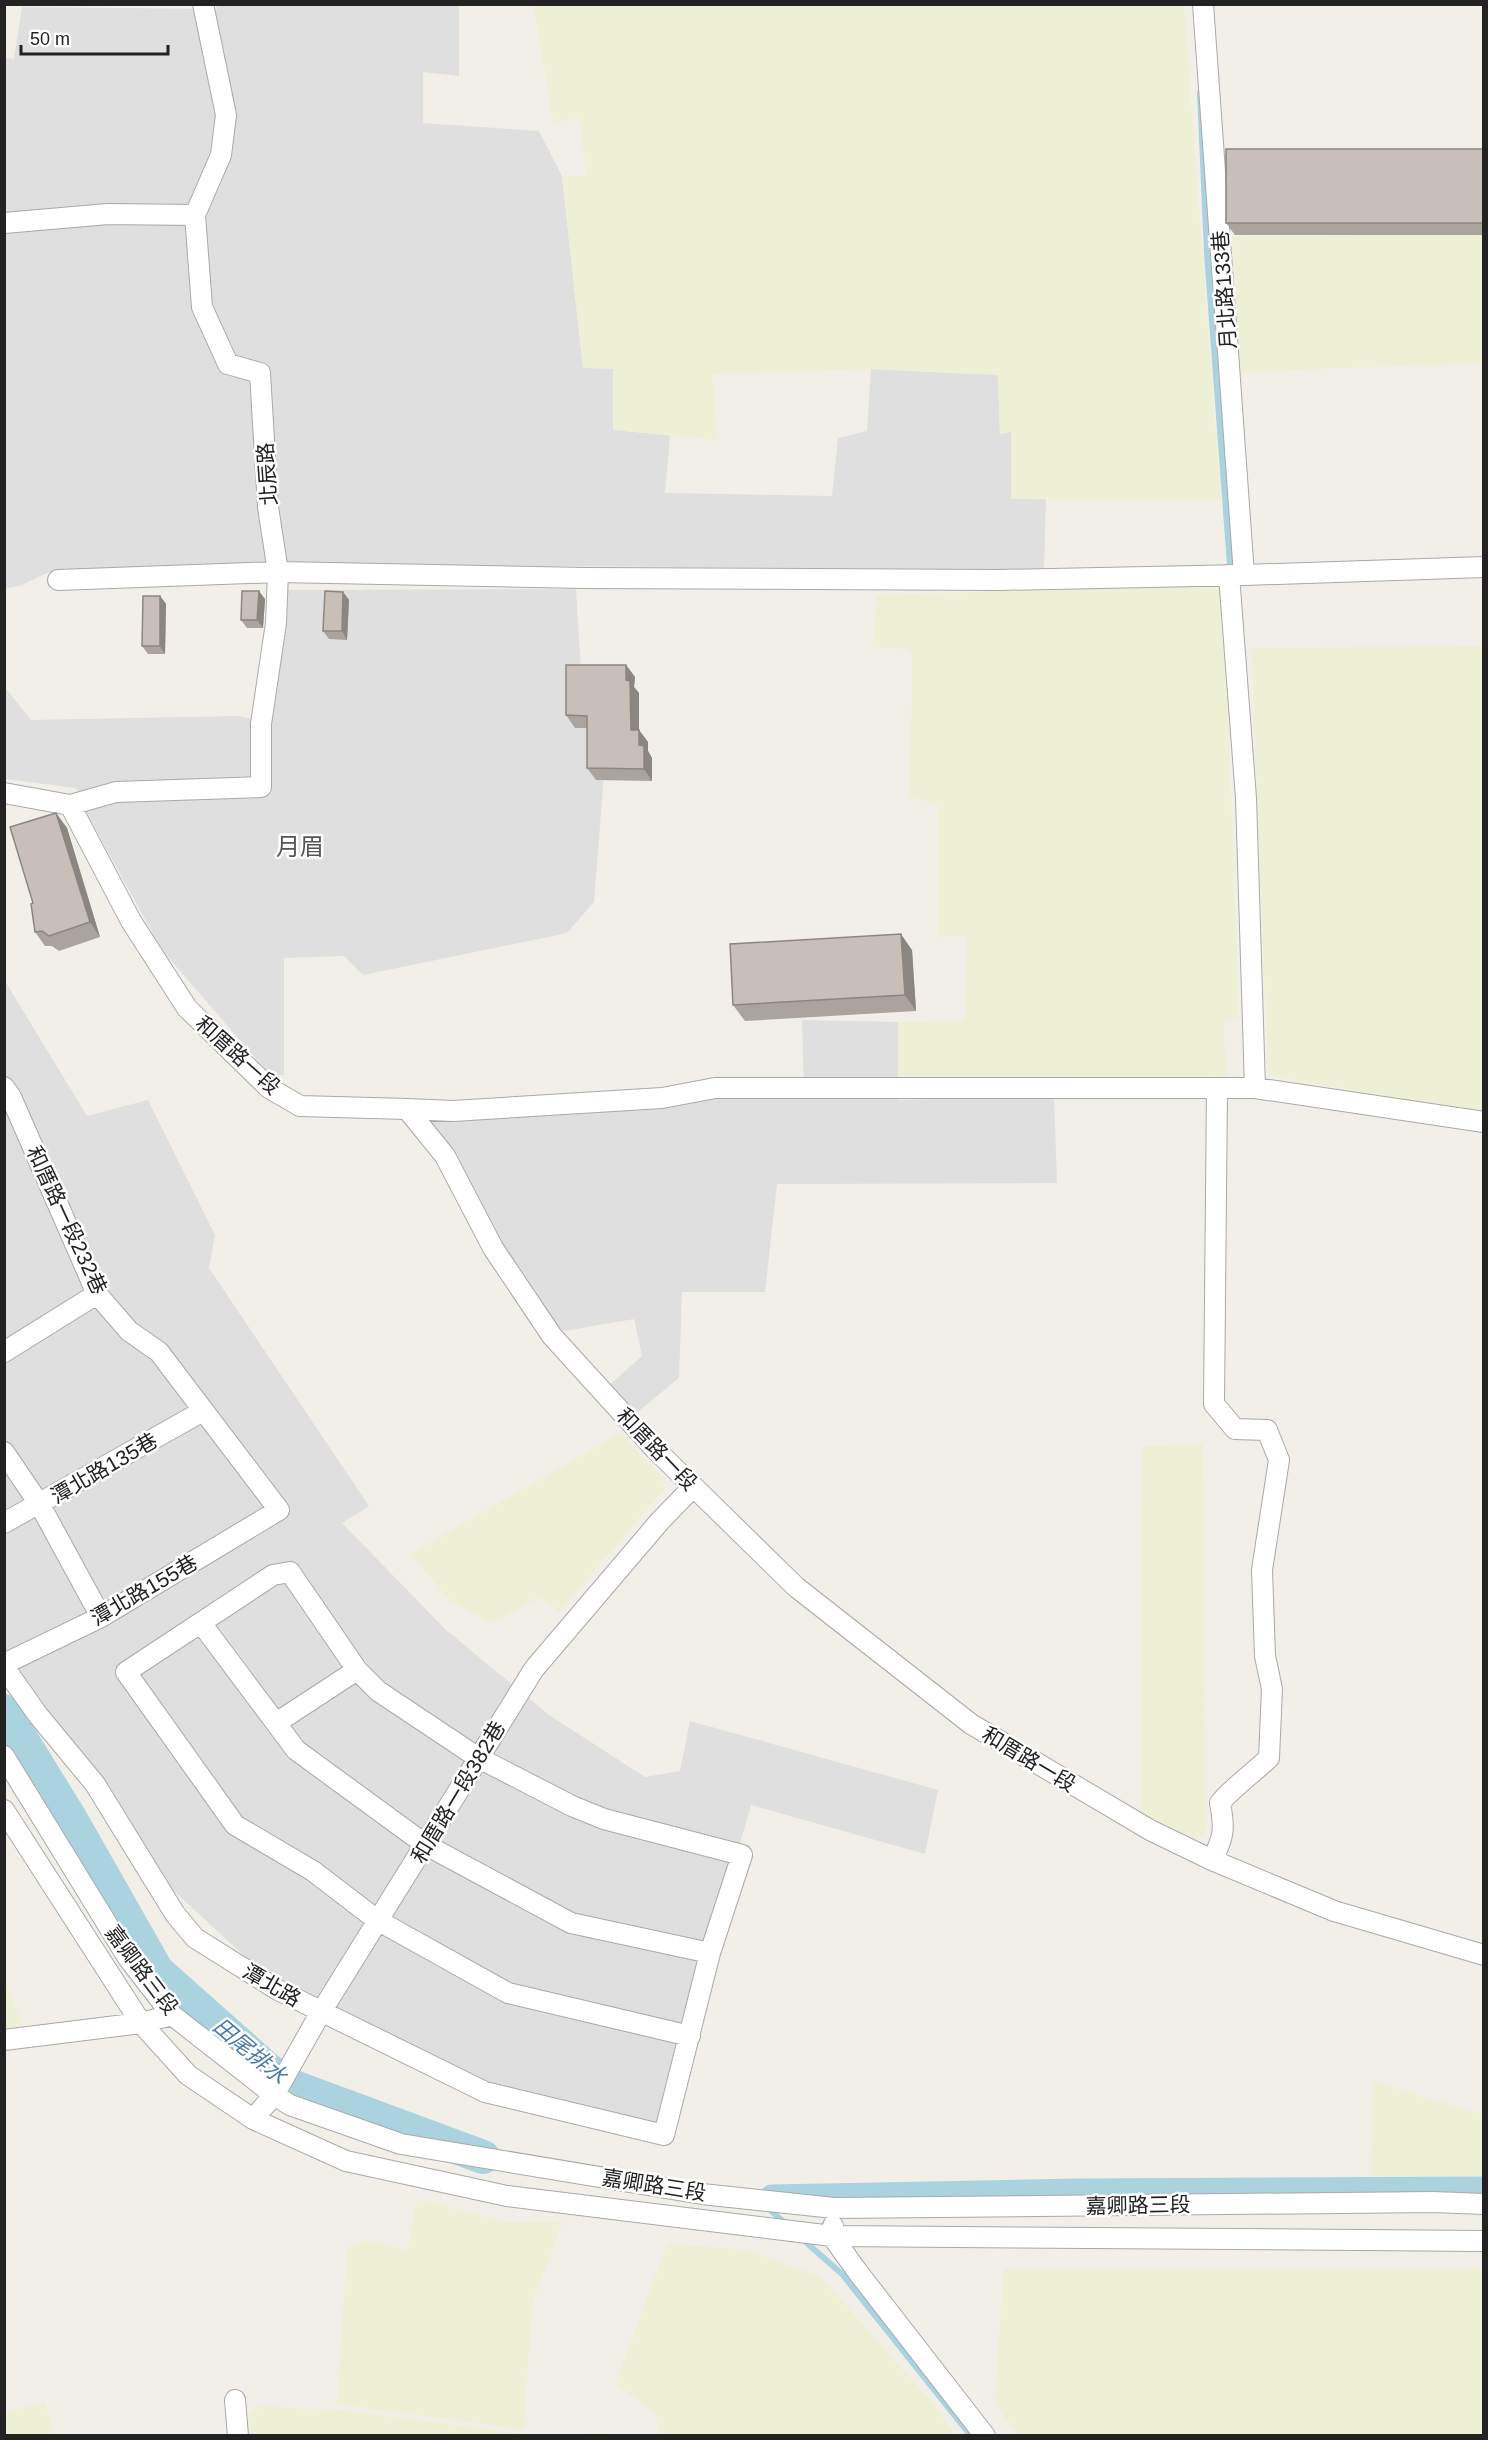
<svg xmlns="http://www.w3.org/2000/svg" width="1488" height="2440" viewBox="0 0 1488 2440" font-family="Helvetica,'Noto Sans TC',sans-serif">
<style>
.residential{fill:#e0dfdf}
.farmland{fill:#eef0d5}
.lines{fill:none;stroke-linecap:round;stroke-linejoin:round}
.stream{stroke:#aad3df;stroke-width:6}
.canal{stroke:#aad3df;stroke-width:21}
.river{stroke:#aad3df;stroke-width:34}
.minor-casing{stroke:#a9a9a9;stroke-width:22}
.minor{stroke:#fff;stroke-width:20}
.wall{fill:#aba49e}
.shaded-wall{fill:#8b8681}
.building{fill:#c7bfb8;stroke:#8b8681;stroke-width:1.5}
.labels{text-anchor:middle;dominant-baseline:central;stroke-width:5;stroke-linejoin:round;paint-order:stroke}
.street-label{font-size:21px;fill:#222;stroke:#fff}
.water-label{font-size:22px;font-style:italic;fill:#4a7aab;stroke:#fff}
.quarter-label{font-size:24px;fill:#555;stroke:#fff}
</style>
<rect width="100%" height="100%" fill="#f2efe9"/>
<path class="residential" d="M216 4 459 5V76L423 72V123L539 131 562 176 583 368H613L614 430 670 435 665 493 832 496 838 438 867 431 871 369 998 375 1000 433 1011 432V499H1046L1044 570 560 566 49 572 22 585 5 589 4 233 7 232 4 211V57L14 59 22 7 217 9Z
M576 589 581 670 612 671 594 902 567 933 363 975 344 956 284 958V1075H270L162 950 87 814 76 788 5 779 4 686 31 720 237 716 269 722 284 590Z
M5 981 87 1116 148 1100 215 1235 209 1268 369 1506 342 1523 445 1629 549 1715 645 1777 680 1771 690 1721 938 1790 925 1854 751 1805 660 2125 497 2090 255 1966 174 1891 5 1654Z
M802 1020 898 1022V1100L1054 1095 1057 1183 777 1184 765 1292H682L679 1378 628 1420 604 1390 642 1356 634 1319 559 1332 479 1236 426 1123 435 1114 804 1094Z"/>
<path class="farmland" d="M533 5H1184L1221 500 1011 499V432L1000 434 998 375 871 369 712 374 717 440 613 430V369L583 368 562 176H586L580 119 553 122Z
M1483 233V363L1240 372 1232 237Z
M1224 584 1239 1019 1224 1022 1226 1077 898 1076V1022L965 1021 967 936 938 937V806L910 796 912 656 908 649 872 648 877 595Z
M1483 646V1114L1268 1075 1251 648Z
M621 1433 659 1474 664 1483V1490L559 1612 540 1597 501 1618 488 1622 450 1600 410 1554Z
M1203 1445 1205 1835 1191 1839 1141 1816 1142 1446Z
M4 1978H5L22 2026 5 2028Z
M1373 2081 1483 2115V2176L1371 2177Z
M417 2199 506 2222H563L532 2304 524 2430 337 2404 347 2248 366 2240 407 2250Z
M667 2244 742 2249 820 2276 931 2401 955 2435H659L655 2413 615 2384Z
M1003 2269H1483V2435H1017L995 2404Z
M45 2402 53 2435H5V2413Z
M259 2406 339 2410 533 2435 606 2433 607 2435 248 2436 245 2420Z"/>
<g class="lines">
<path class="stream" d="M1200 93 1207 253 1230 565
M767 2207 786 2224
M800 2237 842 2274 971 2436"/>
<path class="canal" d="M771 2195 1078 2189 1484 2187"/>
<path class="river" d="M4 1711 70 1818 157 1971 283 2083 483 2157"/>
<defs>
<path id="minor" d="M1203 4 1244 575
M4 223 108 214 195 215
M1229 575 1246 798 1255 1088
M58 580 278 572 585 578 999 580 1244 575 1484 567
M4 793 70 805 131 921 187 1008 269 1088 300 1106 407 1109 445 1156 493 1248 552 1336 655 1449 796 1587 971 1724 1150 1830 1212 1860 1334 1911 1484 1955
M70 805 116 792 261 787V724L276 623 278 572 268 507 260 373 228 364 202 307 195 215 221 155 226 115 203 4
M4 1087 11 1097 97 1294 129 1331 159 1352 279 1510 101 1617 4 1664
M407 1109 453 1111 662 1098 715 1088H1255L1484 1122
M4 1352 97 1294
M4 1452 40 1505 101 1617
M4 1523 203 1411
M201 1623 296 1750 426 1845 571 1923 710 1953
M4 1667 38 1715 95 1784 175 1914 195 1938 278 1990 485 2092 664 2135 710 1953 742 1855 604 1819 572 1806 477 1757 378 1691 357 1670 290 1572 273 1575 126 1672 235 1825 313 1871 377 1920 508 1993 690 2036
M276 1723 357 1670
M4 1756 128 1958 172 2015 274 2095 290 2105 401 2144 702 2194 834 2208 1433 2202 1484 2204
M4 1810 141 2023 188 2075 253 2119 346 2161 507 2196 832 2236 1484 2241
M1212 1860C1224 1837 1225 1829 1220 1803 1232 1788 1253 1773 1269 1758L1272 1689 1265 1656 1262 1570 1279 1460 1267 1430 1235 1429 1214 1404 1217 1088
M4 2040 141 2023 172 2015
M253 2119 274 2095 321 2012 534 1669 660 1521 693 1487
M833 2226 832 2236 857 2271 985 2436
M235 2400 238 2436"/>
</defs>
<use href="#minor" class="minor-casing"/>
<use href="#minor" class="minor"/>
</g>
<path class="wall" d="M1484 149V235H1235L1226 223Z
M343 592 349 600 347 640 329 639 323 631Z
M160 596 166 604 165 654H148L142 646Z
M265 599 263 628H247L241 620Z
M626 665 635 677 634 687 639 693V730L648 742V751L652 758V781L596 780 587 768V728H575L566 715Z
M56 813 67 828 100 937 59 951 52 946H45L35 932 33 903Z
M912 950 916 1011 745 1021 733 1005Z"/>
<path class="shaded-wall" d="M259 591 265 599 263 628 257 620Z
M343 592 349 600 347 640 342 631Z
M160 596 166 604 165 654 160 646Z
M626 665 635 677 634 687 639 693V734V730L648 742V751L652 758V781L644 769 639 745 631 730 626 680Z
M56 813 67 828 100 937 90 922Z
M901 934 912 950 916 1011 905 995Z"/>
<path class="building" d="M1226 149H1484V223H1226Z
M242 591H259L257 620H241Z
M325 591 343 592 342 631H323Z
M143 596H160V646H142Z
M566 665H626V680L630 681 631 730H639V745L644 746V769L587 768V716L566 715Z
M56 813 90 922 49 936 42 931 35 932 31 904 33 903 10 827Z
M901 934 905 995 733 1005 730 944Z"/>
<g class="labels">
<g class="street-label">
<text transform="translate(1224 290) rotate(-94)">月北路133巷</text>
<text transform="translate(267 474) rotate(-94)">北辰路</text>
<text transform="translate(238 1055) rotate(42)">和厝路一段</text>
<text transform="translate(67 1220) rotate(65)">和厝路一段232巷</text>
<text transform="translate(657 1449) rotate(46)">和厝路一段</text>
<text transform="translate(104 1468) rotate(-30)">潭北路135巷</text>
<text transform="translate(144 1590) rotate(-30)">潭北路155巷</text>
<text transform="translate(1029 1759) rotate(31)">和厝路一段</text>
<text transform="translate(458 1792) rotate(-59)">和厝路一段382巷</text>
<text transform="translate(142 1970) rotate(53)">嘉卿路三段</text>
<text transform="translate(272 1985) rotate(30)">潭北路</text>
<text transform="translate(654 2185) rotate(9)">嘉卿路三段</text>
<text transform="translate(1138 2205) rotate(-1)">嘉卿路三段</text>
</g>
<g class="water-label">
<text transform="translate(250 2051) rotate(40)">田尾排水</text>
</g>
<g class="quarter-label">
<text x="300" y="846">月眉</text>
</g>
</g>
<rect width="1488" height="2440" fill="none" stroke="#222222" stroke-width="12"/>
<path d="M21 45v9h147v-9" fill="none" stroke="#222222" stroke-width="3"/>
<text x="30" y="45" font-size="18" fill="#222222" stroke="#ffffff" stroke-width="4.5" paint-order="stroke">50 m</text>
</svg>
